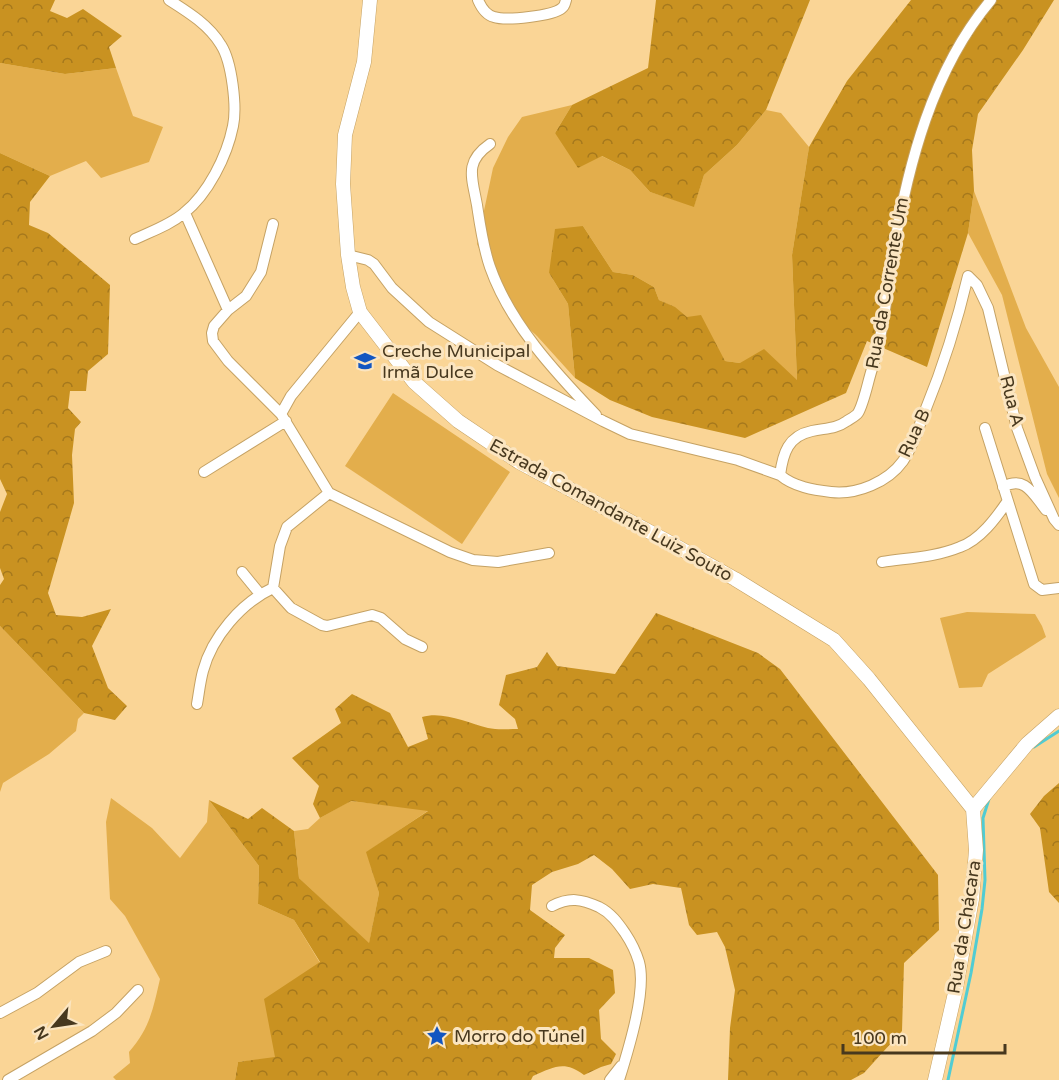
<svg xmlns="http://www.w3.org/2000/svg" width="1059" height="1080" viewBox="0 0 1059 1080" font-family="'Varela Round',sans-serif">
<style>
.green{fill:#e3ae4c}
.forest{fill:url(#forest-crowns)}
.lines{fill:none;stroke-linecap:round;stroke-linejoin:round}
.stream{stroke:#51ccd3;stroke-width:3}
.minor-casing{stroke:#c5a264;stroke-width:12}
.tertiary-casing{stroke:#c5a264;stroke-width:15}
.minor{stroke:#fff;stroke-width:10}
.tertiary{stroke:#fff;stroke-width:14}
.labels{text-anchor:middle;dominant-baseline:central;stroke-width:6;stroke-linejoin:round;paint-order:stroke}
.street-label{font-size:18px;fill:#47381e;stroke:#fbe5c0}
.poi-label{font-size:18px;fill:#47381e;stroke:#fbe5c0;text-anchor:start}
</style>
<defs>
<pattern id="forest-crowns" width="20" height="18" patternUnits="userSpaceOnUse" patternTransform="scale(1.5)"><rect width="20" height="18" fill="#c99221"/><path d="M2 6a3 3 0 1 1 6 0M12 15a3 3 0 1 1 6 0" fill="none" stroke="#a5781c"/></pattern>
</defs>
<rect width="100%" height="100%" fill="#fad596"/>
<path class="green" d="M0 63 65 74 116 68 133 116 163 127 149 162 101 178 86 161 50 176 0 153Z
M572 105 555 133 630 170 650 192 694 206 704 175 737 145 766 110 781 113 809 147 792 255 797 380 740 363 725 361C705 338 688 312 659 300L654 287 633 275 613 272 583 226 549 273 568 304 575 378 537 336 511 312 495 284 477 244 493 168 508 137 522 117Z
M974 191 1026 328 1059 387V498L1047 474 1002 295 968 233Z
M393 393 510 472 462 544 345 466Z
M967 612 1035 614 1042 626 1046 637 988 674 982 687 959 688 940 618Z
M0 626 84 713 78 719 76 731 49 754 3 783 0 792Z
M111 798 152 828 180 858 207 822 209 800 259 866 258 904 294 920 320 963 276 1058 238 1062 235 1080H116L113 1077 130 1063 129 1052C150 1028 153 1009 160 979L125 916 110 899 106 822Z
M350 801 429 810 367 852 379 893 369 944 299 878 294 831 308 829 320 818Z"/>
<path class="forest" d="M0 0H55L50 11 67 18 83 9 122 36 109 47 116 68 65 74 0 63Z
M656 0H810L766 110 737 145 704 175 694 207 650 192 630 170 602 156 578 168 555 133 572 105 648 68Z
M911 0H1054L1023 50 978 114 972 150 974 191 968 233 927 367 867 341 846 393 745 438 652 417 610 400 575 378 568 304 549 273 555 229 583 226 613 272 633 275 654 287 659 300 675 307 687 317 701 315 725 361 740 363 764 349 797 380 792 255 809 147 847 81Z
M0 153 50 176 30 202 29 225 48 233 110 285 108 354 88 371 86 391H70L68 408 81 422 75 429 72 455 74 503 48 593 56 615 82 617 111 609 92 646 108 688 127 706 115 720 84 713 0 626V585L4 579 0 568V512L7 494 0 479Z
M656 613 758 653 780 669 938 875 939 930 904 963 902 1031 864 1073 851 1080H728L730 1028 735 990 725 947 717 932 697 935 689 925 681 888 653 884 630 889 612 869 594 855 578 864 552 872 532 885 530 910 565 935 555 948 554 958H589L613 970 615 993 599 1010 601 1039 616 1054 611 1064 601 1067 584 1075C564 1060 554 1067 533 1076L531 1080H235L238 1062 275 1057 264 999 320 962 294 920 258 904 259 866 209 800 248 819 262 808 294 831 299 878 369 943 379 893 366 852 428 811 351 801 320 818 313 804 319 786 292 758 341 723 335 709 352 694 390 713 408 747 428 739 422 717C444 711 467 723 488 728 497 730 508 729 518 729L515 719 499 705 506 675 537 667 547 652 557 666 615 674Z
M1059 783V903L1049 892 1040 828 1030 814 1044 796Z"/>
<g class="lines">
<path class="stream" d="M1034 747 1059 731
M948 1080 971 973 982 909 985 880 983 818 989 799"/>
<defs>
<path id="minor" d="M478 0C481 7 486 15 494 17 506 21 553 16 562 8 565 6 565 3 566 0
M490 144C464 162 472 177 477 205 480 225 483 247 490 267 510 324 555 372 596 415
M185 213 228 310
M273 224 261 272 246 296 228 310 214 326 212 333 213 341 228 361 281 414 329 493 450 552 473 560 498 562 549 553
M135 239C152 231 170 225 184 213 208 194 227 156 233 126 237 107 232 62 221 45 209 25 188 12 169 0
M348 255 368 260 374 264 392 288 429 322 497 365 603 421 630 434 738 460 780 475C783 453 788 436 812 431 825 428 836 429 847 421 850 419 856 416 858 413 864 403 868 381 872 369 884 332 887 291 893 253 908 165 932 70 991 0
M281 414 291 396 360 312
M985 428 1034 584 1042 590 1059 588
M204 472 286 421
M780 475C794 487 814 490 831 492 857 495 888 482 903 461 914 445 918 428 925 411 943 367 957 323 968 276L977 285 988 308 1017 428 1035 477 1054 519 1059 525
M1003 487C1025 475 1033 494 1046 510
M882 562C908 558 936 557 960 547 980 540 996 518 1007 502
M242 572 260 594
M273 588 291 608 322 625 327 626 372 615 381 618 405 639 422 647
M197 704C199 693 200 682 203 671 212 637 241 603 273 588L280 546 287 527 329 493
M552 906C570 897 581 899 599 907 611 913 618 923 625 933 631 942 636 952 639 962 647 991 628 1051 619 1080
M0 1013 37 993 79 962 106 951
M8 1080 92 1031 116 1013 138 990
M610 1080 621 1066"/>
<path id="tertiary" d="M370 0 364 62 345 135 343 184 348 255 353 287 360 312 414 382 458 421 519 462 665 540 735 579 834 640 869 679 973 809
M973 809 1027 744 1059 716
M935 1080 955 993 972 899 976 850 973 809"/>
</defs>
<use href="#minor" class="minor-casing"/>
<use href="#tertiary" class="tertiary-casing"/>
<use href="#minor" class="minor"/>
<use href="#tertiary" class="tertiary"/>
</g>
<defs>
<symbol id="school-bare" viewBox="-9 -9 18 18"><path d="M0-5L7-2L0 1L-7-2ZM-4 1L0 2.5L4 1V4Q0 6-4 4Z" fill="#1256c1" stroke="#fbe5c0" stroke-width="2.5" paint-order="stroke"/></symbol>
<symbol id="sight-bare" viewBox="-9 -9 18 18"><path d="M0-6L1.8-2.2L6-1.7L2.9 1.2L3.7 5.4L0 3.3L-3.7 5.4L-2.9 1.2L-6-1.7L-1.8-2.2Z" fill="#1256c1" stroke="#fbe5c0" stroke-width="2.5" paint-order="stroke"/></symbol>
</defs>
<g fill-rule="evenodd">
<use href="#school-bare" x="350" y="346" width="30" height="30"/>
<use href="#sight-bare" x="422" y="1021" width="30" height="30"/>
</g>
<g class="labels">
<g class="street-label">
<text transform="translate(887 283) rotate(-80)">Rua da Corrente Um</text>
<text transform="translate(1012 401) rotate(76)">Rua A</text>
<text transform="translate(914 433) rotate(-65)">Rua B</text>
<text transform="translate(611 510) rotate(29)">Estrada Comandante Luiz Souto</text>
<text transform="translate(964 927) rotate(-81)">Rua da Chácara</text>
</g>
<g class="poi-label">
<text x="382" y="351">Creche Municipal<tspan x="382" dy="21">Irmã Dulce</tspan></text>
<text x="454" y="1036">Morro do Túnel</text>
</g>
</g>
<g transform="translate(54 1026) rotate(241)" stroke="#fbe5c0" stroke-width="4.5" paint-order="stroke">
<path d="M0-4.5L10 22L0 15L-10 22Z" fill="#47381e"/>
<text y="-9" font-size="16" font-weight="bold" text-anchor="middle" fill="#47381e">N</text>
</g>
<path d="M843 1044v9h162v-9" fill="none" stroke="#47381e" stroke-width="3"/>
<text x="852" y="1044" font-size="18" fill="#47381e" stroke="#fbe5c0" stroke-width="4.5" paint-order="stroke">100 m</text>
</svg>
